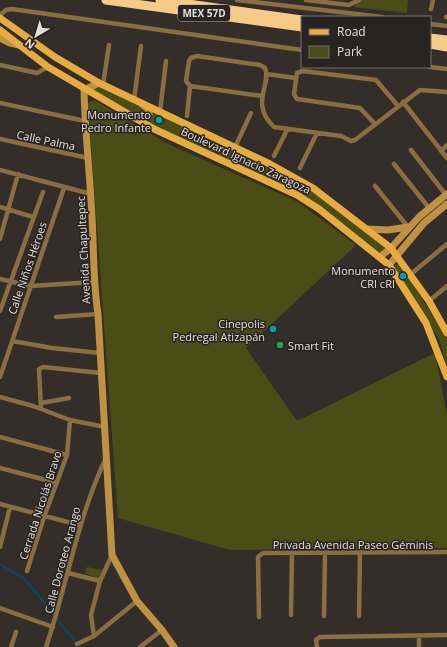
<svg xmlns="http://www.w3.org/2000/svg" width="447" height="647" viewBox="0 0 447 647" font-family="'Open Sans',sans-serif">
<style>
.green{fill:#4a4e16}
.lines{fill:none;stroke-linecap:round;stroke-linejoin:round}
.stream{stroke:#014e6c;stroke-width:1.5}
.street{stroke:#8b6e40;stroke-width:4.5}
.secondary{stroke:#bf9142;stroke-width:7}
.primary{stroke:#e7ab40;stroke-width:7}
.highway{stroke:#f6cb87;stroke-width:9}
.culture-dot{fill:#0f9aa8;stroke:#292421;stroke-width:1.5}
.leisure-dot{fill:#2e9e5b;stroke:#292421;stroke-width:1.5}
.labels{text-anchor:middle;dominant-baseline:central;stroke-width:3;stroke-linejoin:round;paint-order:stroke}
.shield{fill:#292421;stroke:#aaa7a5;stroke-width:1}
.shield-label{font-size:10px;font-weight:bold;fill:#e2dfdd}
.poi-label{font-size:11px;fill:#e2dfdd;stroke:#292421;text-anchor:end}
.street-label{font-size:11px;fill:#e2dfdd;stroke:#292421}
</style>
<rect width="100%" height="100%" fill="#332e2a"/>
<path class="green" d="M361 0H408L407 13 353 7Z
M98 85 144 107 146 110 141 117 91 90Z
M94 100 166 143 298 202 356 245 246 348 297 421 435 353 447 415V548L230 550 118 518 88 103Z
M152 111 304 184 385 247 381 252H377L327 212 167 133 147 121 152 116Z
M396 264 401 265 445 335 447 340V366L439 339 394 268Z
M87 567 102 570 99 579 85 573Z"/>
<g class="lines">
<path class="stream" d="M1 565 25 579 79 647"/>
<path class="street" d="M237 0 382 17
M306 0 349 5 359 0
M431 9 433 0
M0 15 6 10 12 9 302 50
M446 17H447
M430 24 447 26
M0 65 37 73 48 67
M430 67 447 69
M266 74 296 78
M103 85 109 45
M190 86 262 96
M134 100 141 46
M403 102 447 158
M0 103 85 121
M160 112 166 61
M187 116 190 86 186 81 189 61 191 58 197 56 260 65 265 68C272 85 249 103 274 127L341 136 351 141 355 140 420 90 447 92
M375 124 360 108 297 99 294 94 297 73 303 71 376 80 398 106
M0 139 88 158
M235 147 251 113
M411 150 446 195
M441 151 447 145
M274 156 287 130
M394 164 429 208
M300 168 317 133
M0 170 91 194
M375 186 408 227
M0 207 33 217
M0 239 18 174
M411 274 447 244
M0 279 31 286 93 282
M429 301 447 286
M0 311 43 192
M56 317 98 314
M12 341 52 348 100 353
M0 377 64 188
M0 397 33 406 70 420 105 427
M41 403 69 398
M41 409 39 369 43 367 101 373
M0 437 67 455
M0 468 57 483
M0 504 79 525
M0 547 10 507
M27 571 44 517 67 455 70 420
M68 573 100 581
M0 608 53 627
M291 615 292 553
M324 616 325 553
M359 616 360 552
M259 617 258 557 263 553 447 552
M419 635V647
M94 636 91 615 100 581 112 555
M77 644 94 636 137 601
M11 647 16 632
M46 647C67 585 77 520 105 460
M140 647 162 630
M317 647 316 640 320 637 447 635"/>
<path class="secondary" d="M0 38 10 43 19 45
M99 83 84 90C85 132 90 175 92 217 94 251 93 281 98 314L112 555 137 601 162 630 174 647
M135 118 143 119 149 114 148 109 142 104
M368 229 388 230 408 227
M380 257 391 248 419 217 447 194
M389 265 424 223 447 204"/>
<path class="primary" d="M0 18 55 57 99 83 270 164 313 188 391 248 429 301 447 333
M0 30 48 67 154 129 297 195 319 209 389 265 426 323 447 377"/>
<path class="highway" d="M106 0 302 27
M160 0 302 20
M430 38 447 40
M430 44 447 47"/>
</g>
<g class="culture-dot">
<circle cx="159" cy="120" r="4"/>
<circle cx="403" cy="276" r="4"/>
<circle cx="273" cy="329" r="4"/>
</g>
<circle class="leisure-dot" cx="280" cy="345" r="4"/>
<g class="labels">
<rect class="shield" x="178" y="5" width="52" height="16" rx="3"/>
<g class="shield-label">
<text x="204" y="13">MEX 57D</text>
</g>
<g class="poi-label">
<text x="151" y="114">Monumento<tspan x="151" dy="13">Pedro Infante</tspan></text>
<text x="395" y="270">Monumento<tspan x="395" dy="13">CRI cRI</tspan></text>
<text x="265" y="323">Cinepolis<tspan x="265" dy="13">Pedregal Atizapán</tspan></text>
<text x="288" y="345" text-anchor="start">Smart Fit</text>
</g>
<g class="street-label">
<text transform="translate(46 140) rotate(12)">Calle Palma</text>
<text transform="translate(246 160) rotate(25)">Boulevard Ignacio Zaragoza</text>
<text transform="translate(83 250) rotate(-93)">Avenida Chapultepec</text>
<text transform="translate(27 268) rotate(-71)">Calle Niños Héroes</text>
<text transform="translate(40 505) rotate(-72)">Cerrada Nicolás Bravo</text>
<text x="353" y="544">Privada Avenida Paseo Géminis</text>
<text transform="translate(62 560) rotate(-75)">Calle Doroteo Arango</text>
</g>
</g>
<rect x="301" y="16" width="130" height="52" fill="#292421" stroke="#736f6c"/>
<rect x="309" y="29" width="20" height="6" fill="#e7ab40" stroke="#736f6c"/>
<text x="337" y="36" font-size="12" fill="#e2dfdd">Road</text>
<rect x="309" y="46" width="20" height="12" fill="#4a4e16" stroke="#736f6c"/>
<text x="337" y="56" font-size="12" fill="#e2dfdd">Park</text>
<g transform="translate(36 36) rotate(218)" stroke="#292421" stroke-width="3" paint-order="stroke">
<path d="M0-3L7 15L0 10L-7 15Z" fill="#e2dfdd"/>
<text y="-6" font-size="11" font-weight="bold" text-anchor="middle" fill="#e2dfdd">N</text>
</g>
</svg>
